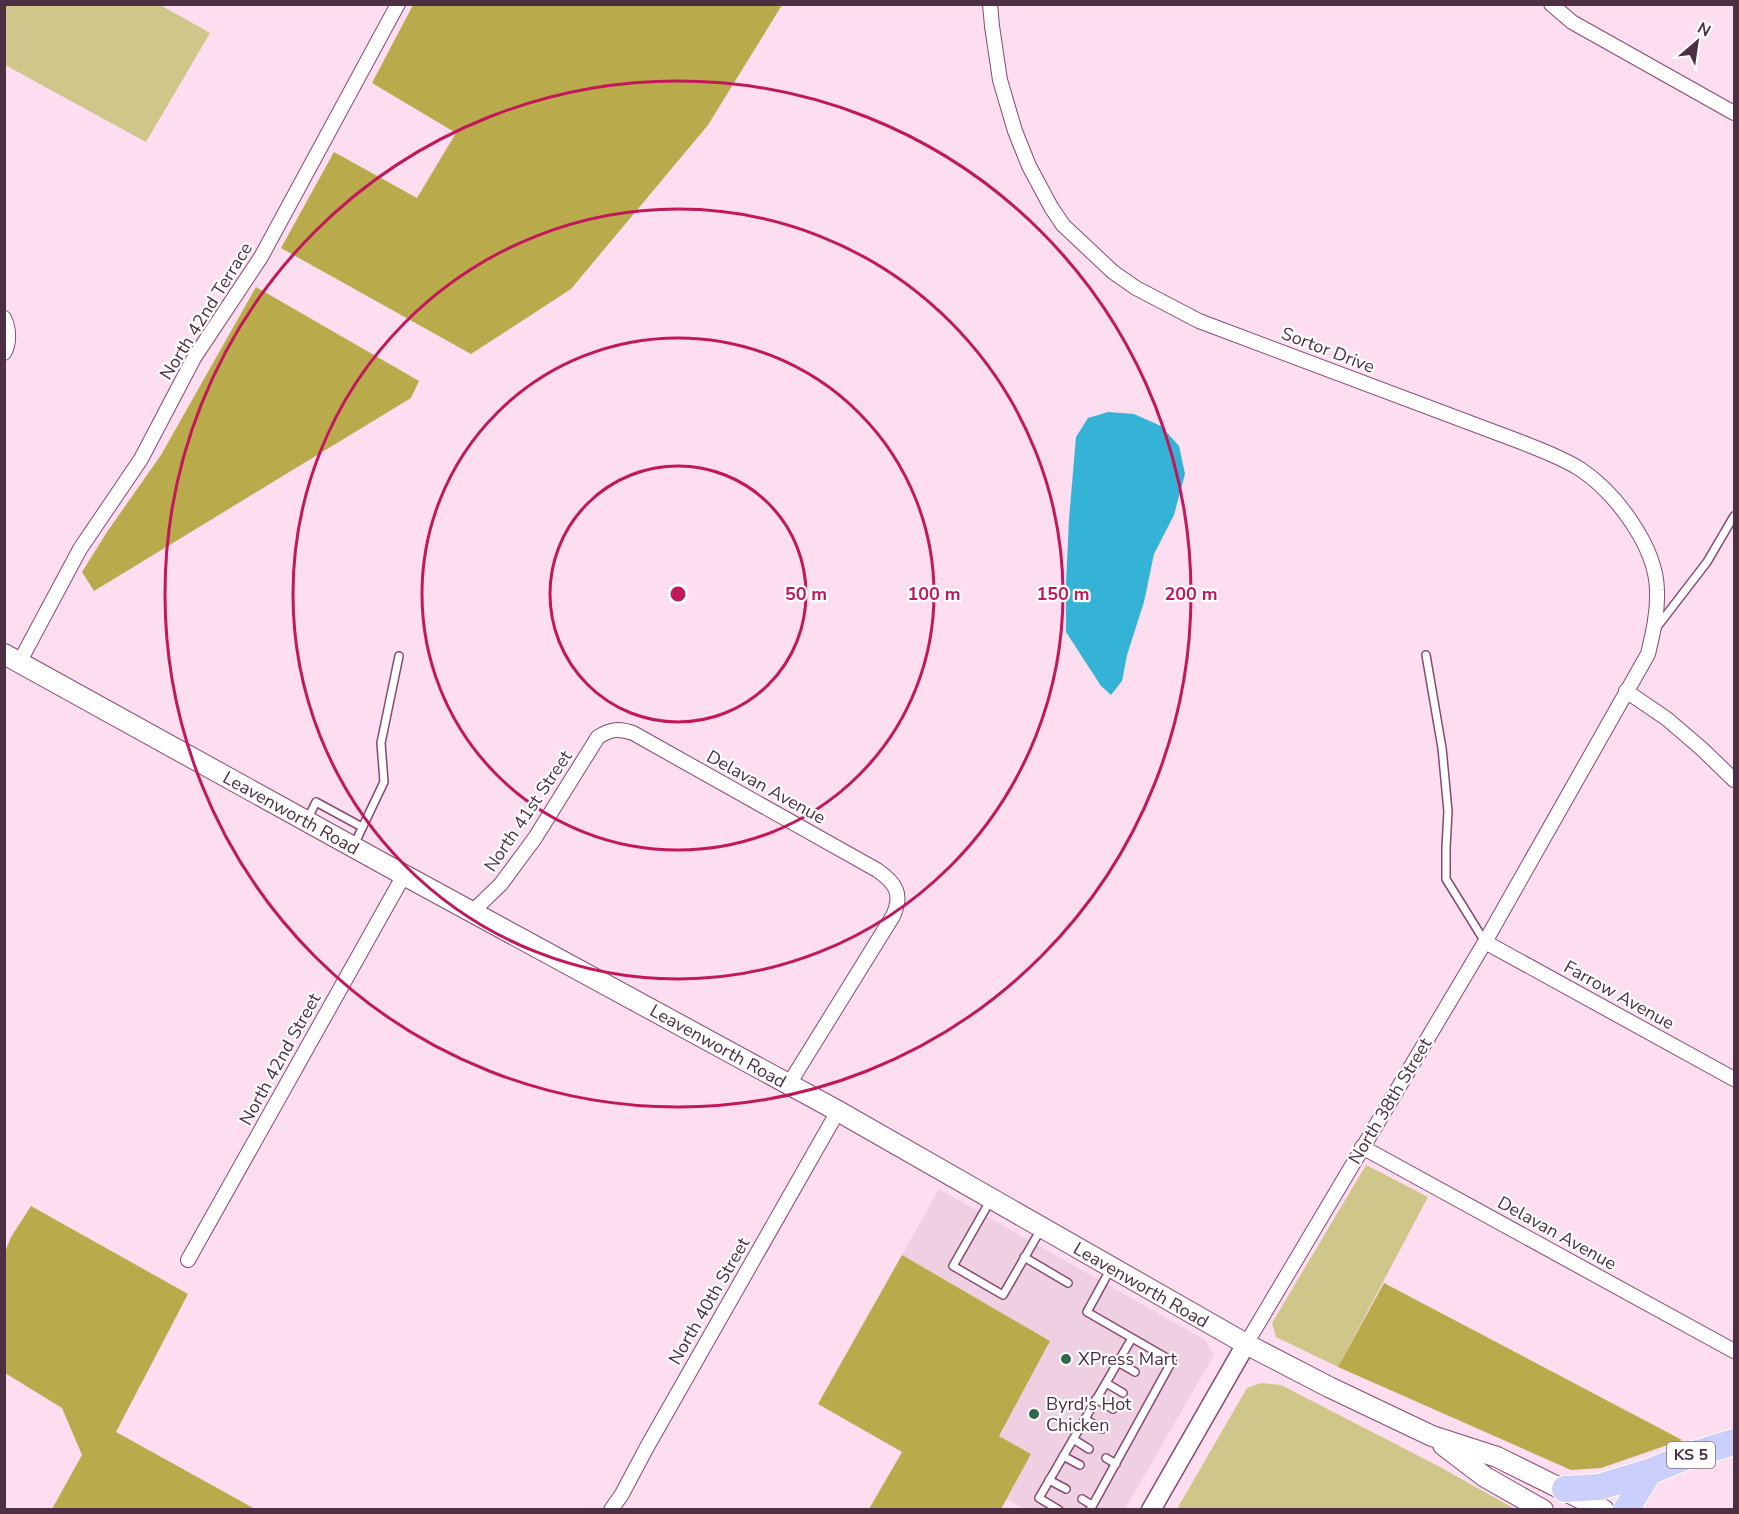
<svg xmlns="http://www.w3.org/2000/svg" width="1739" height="1514" viewBox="0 0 1739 1514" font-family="'Nunito Sans',sans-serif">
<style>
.built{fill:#efcfe2}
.green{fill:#cfc689}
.forest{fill:#b9ab4c}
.water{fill:#34b3d6}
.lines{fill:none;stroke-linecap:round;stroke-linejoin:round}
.service-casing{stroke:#874872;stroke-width:10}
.minor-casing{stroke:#874872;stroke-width:16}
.tertiary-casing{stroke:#874872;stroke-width:21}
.secondary-casing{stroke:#874872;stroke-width:22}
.motorway-casing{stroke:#fff;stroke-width:28}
.service{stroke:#fff;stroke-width:7}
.minor{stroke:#fff;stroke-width:14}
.tertiary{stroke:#fff;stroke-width:18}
.secondary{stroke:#fff;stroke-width:20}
.motorway{stroke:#cbcffc;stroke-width:26}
.ring{fill:none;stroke:#c2185b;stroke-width:3}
.poi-dot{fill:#31674d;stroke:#fff;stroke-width:2}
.labels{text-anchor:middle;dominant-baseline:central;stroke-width:4.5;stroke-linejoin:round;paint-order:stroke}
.shield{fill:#fff;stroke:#826d7b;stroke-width:1.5}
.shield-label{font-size:16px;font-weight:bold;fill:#4c2f42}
.street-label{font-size:18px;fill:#4c2f42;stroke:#fff}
.poi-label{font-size:18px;fill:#4c2f42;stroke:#fff;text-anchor:start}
.centre{fill:#c2185b;stroke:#fff;stroke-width:3}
.ring-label{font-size:18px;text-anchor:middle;font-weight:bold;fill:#c2185b;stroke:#fff;stroke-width:4.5;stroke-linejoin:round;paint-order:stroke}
</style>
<rect width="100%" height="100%" fill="#fcdef0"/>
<path class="built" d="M939 1189 1205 1340 1214 1355 1125 1509H1024L1006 1499 1031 1454 999 1436 1050 1341 902 1255Z"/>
<path class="green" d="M4 5H160L210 33 146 142 5 65Z
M1366 1165 1428 1197 1338 1367 1276 1337 1272 1323Z
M1261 1383 1281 1385 1440 1467 1515 1509H1177L1247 1388Z"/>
<path class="forest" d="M413 5V4L782 5 708 125 571 289 471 354 281 248 334 152 417 198 456 133 372 83Z
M256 287 419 381 411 398 94 591 82 572 107 532 161 455Z
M31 1206 188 1294 116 1432 255 1509H52L82 1455 62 1408 5 1373V1252L11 1237Z
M902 1255 1050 1341 999 1436 1031 1454 1001 1509H869L902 1452 818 1404Z
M1384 1283 1682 1440 1601 1468 1571 1470 1338 1367Z"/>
<path class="water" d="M1108 412 1134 414 1161 426 1179 446 1185 474 1174 515 1154 554 1144 602 1127 655 1122 681 1111 695 1101 686 1066 632V584L1069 519 1076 437 1088 418Z"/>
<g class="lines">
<defs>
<path id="service" d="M1657 627 1707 562 1734 516
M1426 655 1442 748 1448 811 1446 848V879L1485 942
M307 820 316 802 362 827
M354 845 384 782 381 743 399 656
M990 1201 953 1266 1003 1295 1041 1229
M1024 1257 1068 1283
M1118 1362 1135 1372
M1106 1383 1123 1393
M1096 1399 1113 1409
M1085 1419 1102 1429
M1073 1439 1089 1449
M1063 1456 1080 1465
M1106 1458 1116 1464
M1049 1480 1066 1489
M1082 1499 1092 1505
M1059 1510 1039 1498 1132 1338
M1090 1510 1172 1361 1087 1312 1111 1268"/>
<path id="minor" d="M990 4 992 26 1000 80 1015 131 1029 166 1051 207 1063 225 1113 272 1136 288 1199 321 1521 442C1541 450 1561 457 1580 469 1615 492 1656 546 1657 590 1658 612 1653 633 1648 654L1485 942 1246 1344
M1551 4 1572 22 1734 113
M4 318C9 328 10 343 4 353
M19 663 80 549 141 459 194 358 261 257 398 4
M1626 691 1667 719 1702 749 1734 780
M472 912 501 884 535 838 598 737C611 729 619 728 633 733L877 870C896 883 903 894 893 916L789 1084
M1485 942 1734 1079
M1362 1147 1734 1351
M188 1260 404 875
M611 1510 622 1494 647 1447 838 1111"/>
<path id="tertiary" d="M1151 1510 1246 1344"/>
<path id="secondary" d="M4 654 404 875 838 1111 1246 1344 1329 1387 1432 1436 1497 1457 1604 1510
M1443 1445 1485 1477 1543 1510"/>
<path id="motorway" d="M1565 1489 1599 1487 1649 1472 1685 1457 1734 1442
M1626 1510 1649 1472"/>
</defs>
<use href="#service" class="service-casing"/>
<use href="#minor" class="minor-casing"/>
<use href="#tertiary" class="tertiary-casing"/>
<use href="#secondary" class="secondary-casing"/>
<use href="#motorway" class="motorway-casing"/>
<use href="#service" class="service"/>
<use href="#minor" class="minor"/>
<use href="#tertiary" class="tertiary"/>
<use href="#secondary" class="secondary"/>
<use href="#motorway" class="motorway"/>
</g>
<g class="ring">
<circle cx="678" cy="594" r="128"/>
<circle cx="678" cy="594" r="256"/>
<circle cx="678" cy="594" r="385"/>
<circle cx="678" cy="594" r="513"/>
</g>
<g class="poi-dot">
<circle cx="1066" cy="1359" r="6"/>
<circle cx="1034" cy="1414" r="6"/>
</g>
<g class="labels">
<rect class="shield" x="1667" y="1442" width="48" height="26" rx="4.5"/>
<g class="shield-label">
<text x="1691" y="1455">KS 5</text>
</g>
<g class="street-label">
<text transform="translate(206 311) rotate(-58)">North 42nd Terrace</text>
<text transform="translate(1328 350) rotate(21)">Sortor Drive</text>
<text transform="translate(766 787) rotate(29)">Delavan Avenue</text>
<text transform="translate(528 811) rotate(-56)">North 41st Street</text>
<text transform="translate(291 813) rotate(29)">Leavenworth Road</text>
<text transform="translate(1619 995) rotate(29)">Farrow Avenue</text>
<text transform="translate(718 1046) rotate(29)">Leavenworth Road</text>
<text transform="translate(280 1059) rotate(-61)">North 42nd Street</text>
<text transform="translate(1390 1101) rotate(-59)">North 38th Street</text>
<text transform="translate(1557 1233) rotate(29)">Delavan Avenue</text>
<text transform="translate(1141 1285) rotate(30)">Leavenworth Road</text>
<text transform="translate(709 1301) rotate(-60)">North 40th Street</text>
</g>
<g class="poi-label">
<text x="1078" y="1359">XPress Mart</text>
<text x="1046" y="1404">Byrd's Hot<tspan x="1046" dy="21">Chicken</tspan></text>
</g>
</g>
<circle cx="678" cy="594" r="9" class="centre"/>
<g class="ring-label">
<text x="806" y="600">50 m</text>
<text x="934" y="600">100 m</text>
<text x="1063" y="600">150 m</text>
<text x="1191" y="600">200 m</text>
</g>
<rect width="1739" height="1514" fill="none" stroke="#4c2f42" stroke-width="12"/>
<g transform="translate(1697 42) rotate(29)" stroke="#ffffff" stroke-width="4.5" paint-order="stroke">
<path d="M0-4.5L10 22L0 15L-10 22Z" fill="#4c2f42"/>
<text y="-9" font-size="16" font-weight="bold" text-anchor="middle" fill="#4c2f42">N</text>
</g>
</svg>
